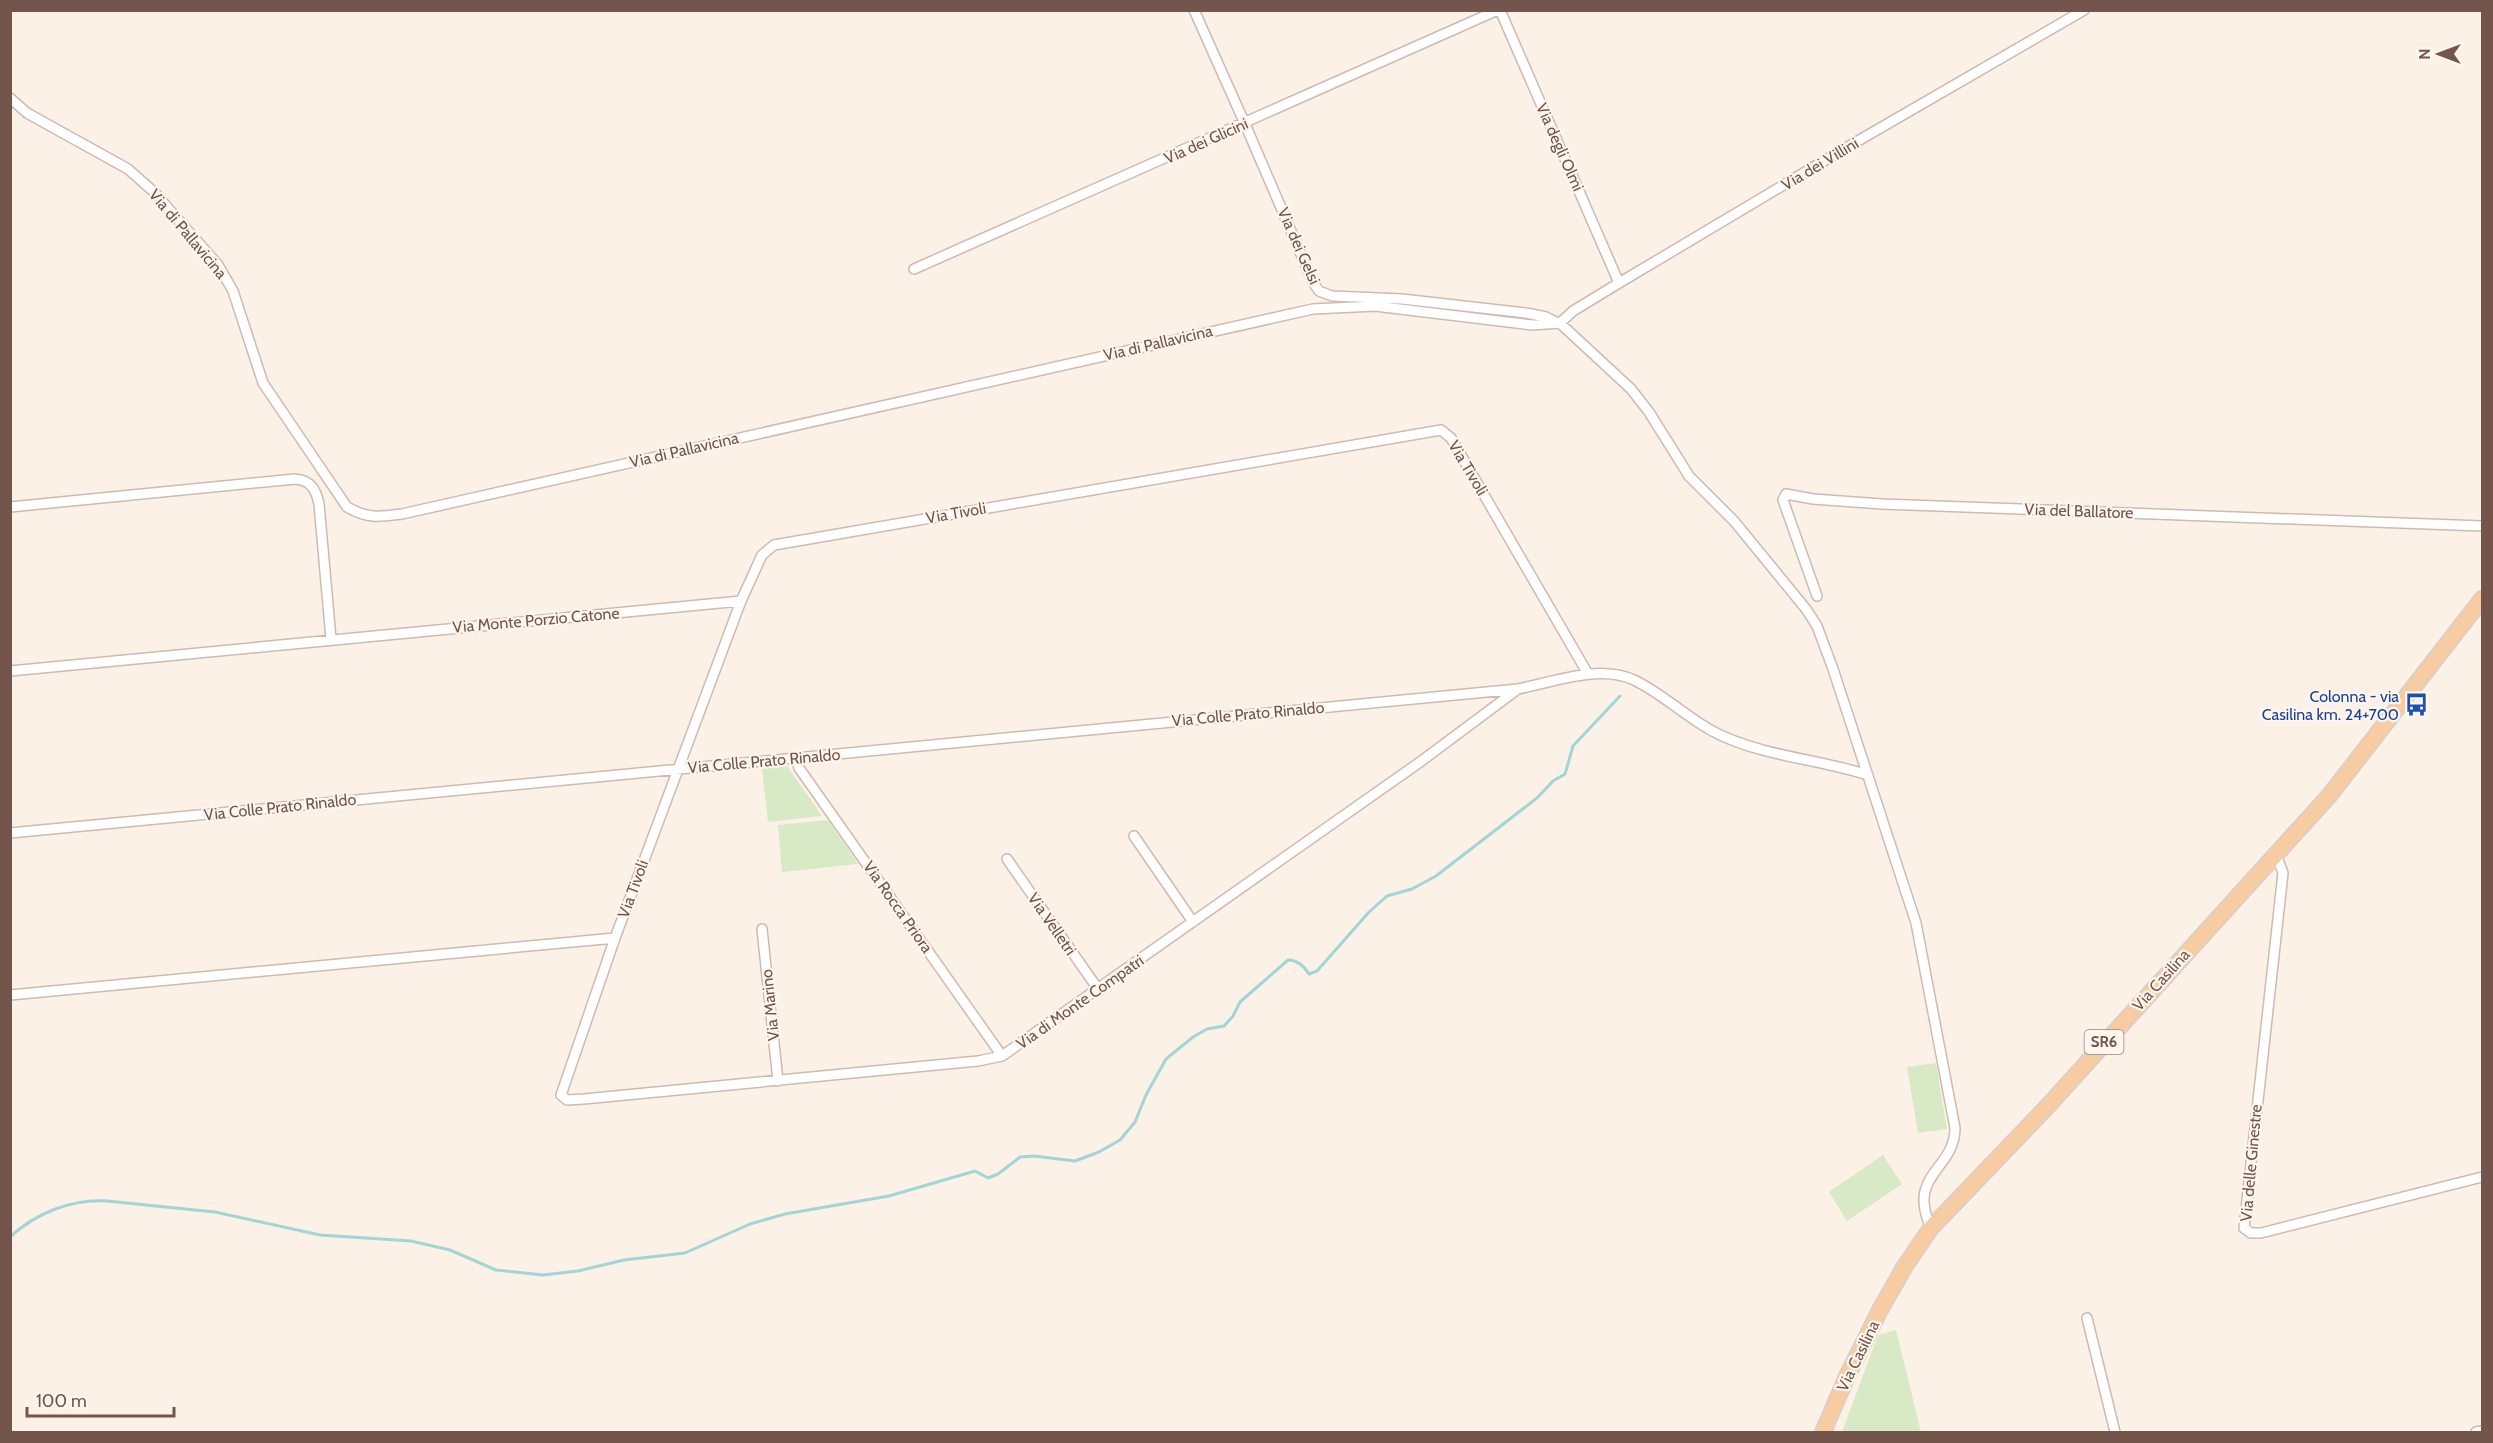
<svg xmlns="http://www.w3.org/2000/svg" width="2493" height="1443" viewBox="0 0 2493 1443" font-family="Cabin,sans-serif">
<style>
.green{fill:#d8e9c5}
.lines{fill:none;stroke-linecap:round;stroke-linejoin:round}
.stream{stroke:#a2d5d6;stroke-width:3}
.minor-casing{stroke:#cfbab0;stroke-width:12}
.primary-casing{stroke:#d8cfcd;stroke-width:18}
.minor{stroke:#fff;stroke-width:9}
.primary{stroke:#f7cca2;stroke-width:15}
.labels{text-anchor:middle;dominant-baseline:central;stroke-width:4.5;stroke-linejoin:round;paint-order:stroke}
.shield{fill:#fef5ed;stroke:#9d857c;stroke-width:1.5}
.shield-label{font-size:15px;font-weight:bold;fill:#74554c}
.street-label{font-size:16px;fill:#74554c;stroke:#fef5ed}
.transit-label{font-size:16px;fill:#164399;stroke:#fef5ed;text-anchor:end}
</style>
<rect width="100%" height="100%" fill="#fcf1e7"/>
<path class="green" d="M787 766 822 816 768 822 762 769Z
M828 820 858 864 782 872 778 825Z
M1936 1063 1947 1129 1918 1133 1907 1067Z
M1883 1155 1902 1184 1847 1221 1829 1192Z
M1896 1330 1921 1432H1842L1878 1335Z"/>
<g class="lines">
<path class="stream" d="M10 1237C36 1213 71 1199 107 1201L215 1212 320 1235 411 1241 450 1250 496 1270 543 1275 578 1271 624 1260 685 1253 750 1224 785 1214 889 1196 975 1171 988 1178 998 1174 1020 1157 1034 1156 1075 1161 1099 1152 1120 1140 1135 1122 1146 1095 1166 1059 1193 1037 1207 1029 1224 1026 1233 1016 1240 1002 1288 960C1298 960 1304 966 1309 974L1317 971 1369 912 1387 896 1412 889 1436 876 1537 798 1553 781 1565 774 1573 746 1620 696"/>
<defs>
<path id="minor" d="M1194 10 1245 124 1313 282 1319 291 1332 296 1402 299 1526 313 1546 317 1562 325 1631 389 1649 412 1689 476 1734 521 1806 609 1817 626 1833 669 1916 923 1955 1128C1955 1170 1906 1174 1931 1228
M1500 10 1619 283
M10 98 27 113 128 169 154 192 218 265 233 291 263 383 347 507C368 519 379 517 402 514L1313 309 1375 306 1532 325 1560 323
M914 269 1498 10
M1560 323 1573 311 1619 283 1844 149 2084 10
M10 507 295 479C311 480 316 490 319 504L331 639
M1817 596 1783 500 1786 494 1813 499 1882 504 2482 526
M10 671 741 601
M1518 689 1420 762 1002 1056 978 1061 584 1099 567 1100 561 1095 615 938 741 601 762 555 774 545 1441 430 1451 438 1588 674
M796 758 799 768 1002 1056
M10 833 1518 689C1553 682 1599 664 1634 680 1667 696 1693 724 1727 738 1772 757 1822 760 1868 775
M1134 836 1193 922
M2276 854 2283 873 2244 1228 2251 1233H2261L2482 1177
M1007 859 1098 989
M762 929 778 1081
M10 995 615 938
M2087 1318 2115 1432
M2476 1432 2482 1431"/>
<path id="primary" d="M1823 1432 1848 1374 1880 1310 1905 1266 1931 1228 2046 1108 2329 796 2482 599"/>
</defs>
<use href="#minor" class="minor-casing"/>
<use href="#primary" class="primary-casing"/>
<use href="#minor" class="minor"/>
<use href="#primary" class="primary"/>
</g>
<defs>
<symbol id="bus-bare" viewBox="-9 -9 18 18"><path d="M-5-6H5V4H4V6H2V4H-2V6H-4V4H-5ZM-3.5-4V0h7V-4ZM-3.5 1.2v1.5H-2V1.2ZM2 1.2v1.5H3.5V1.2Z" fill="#1a4fb4" stroke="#fef5ed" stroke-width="2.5" paint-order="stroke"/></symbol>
</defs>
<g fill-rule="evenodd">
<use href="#bus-bare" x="2400" y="688" width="33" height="33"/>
</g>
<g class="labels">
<rect class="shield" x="2084.5" y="1030" width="39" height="24" rx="4.5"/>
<g class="shield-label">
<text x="2104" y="1042">SR6</text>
</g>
<g class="street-label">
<text transform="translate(1206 141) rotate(-24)">Via dei Glicini</text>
<text transform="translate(1560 147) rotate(66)">Via degli Olmi</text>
<text transform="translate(1820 164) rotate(-31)">Via dei Villini</text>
<text transform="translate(188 234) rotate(50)">Via di Pallavicina</text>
<text transform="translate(1299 246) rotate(66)">Via dei Gelsi</text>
<text transform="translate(1158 343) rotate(-13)">Via di Pallavicina</text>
<text transform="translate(684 450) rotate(-13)">Via di Pallavicina</text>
<text transform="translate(1468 468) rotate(59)">Via Tivoli</text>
<text transform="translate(2079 511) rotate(2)">Via del Ballatore</text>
<text transform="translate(956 513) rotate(-10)">Via Tivoli</text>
<text transform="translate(536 620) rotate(-5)">Via Monte Porzio Catone</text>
<text transform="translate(1248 714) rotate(-5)">Via Colle Prato Rinaldo</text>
<text transform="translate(764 761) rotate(-5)">Via Colle Prato Rinaldo</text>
<text transform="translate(280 807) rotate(-6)">Via Colle Prato Rinaldo</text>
<text transform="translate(633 889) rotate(-70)">Via Tivoli</text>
<text transform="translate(898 907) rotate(55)">Via Rocca Priora</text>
<text transform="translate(1052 924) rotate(55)">Via Velletri</text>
<text transform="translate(2161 980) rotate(-48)">Via Casilina</text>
<text transform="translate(1080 1002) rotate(-35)">Via di Monte Compatri</text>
<text transform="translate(770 1005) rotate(-96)">Via Marino</text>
<text transform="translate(2251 1163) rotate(-85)">Via delle Ginestre</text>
<text transform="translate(1858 1356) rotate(-64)">Via Casilina</text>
</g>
<g class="transit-label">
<text x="2399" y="696">Colonna - via<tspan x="2399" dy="18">Casilina km. 24+700</tspan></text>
</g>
</g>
<rect width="2493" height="1443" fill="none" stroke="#74554c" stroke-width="24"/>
<g transform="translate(2439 54) rotate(270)" stroke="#fef5ed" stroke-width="4.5" paint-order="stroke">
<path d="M0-4.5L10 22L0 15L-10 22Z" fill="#74554c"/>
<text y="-9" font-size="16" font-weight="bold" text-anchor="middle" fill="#74554c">N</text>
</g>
<path d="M27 1407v9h147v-9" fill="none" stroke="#74554c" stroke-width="3"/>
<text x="36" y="1407" font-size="18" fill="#74554c" stroke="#fef5ed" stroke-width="4.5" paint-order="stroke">100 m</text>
</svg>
